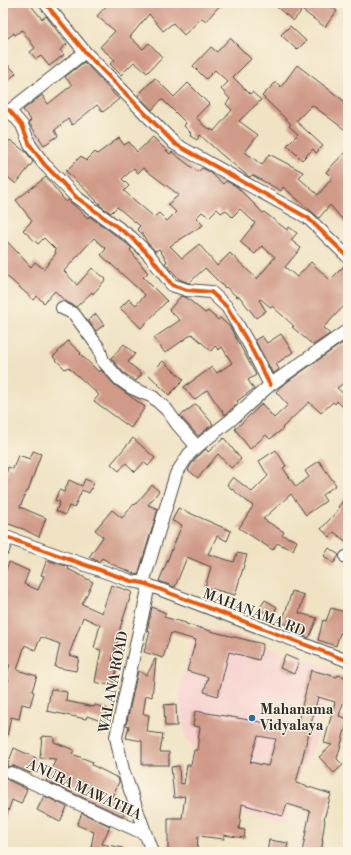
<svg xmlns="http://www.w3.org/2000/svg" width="351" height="855" viewBox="0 0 351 855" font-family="'Libre Bodoni',serif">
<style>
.built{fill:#f7d0cf}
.building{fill:#d09a88;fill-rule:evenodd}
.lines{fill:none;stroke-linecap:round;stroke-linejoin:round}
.street-casing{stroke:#494742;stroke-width:14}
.street{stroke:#fff;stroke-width:12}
.cycleway-casing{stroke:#fcf5e5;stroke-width:6}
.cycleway{stroke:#e8590c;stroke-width:4}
.poi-dot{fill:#1f6fb2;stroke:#fcf5e5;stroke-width:1.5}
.labels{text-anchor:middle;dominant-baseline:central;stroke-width:3;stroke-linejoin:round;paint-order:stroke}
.street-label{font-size:14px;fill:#2b2b2b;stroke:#fcf5e5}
.poi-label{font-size:14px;font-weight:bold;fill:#2b2b2b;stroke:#fcf5e5;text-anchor:start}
</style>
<rect width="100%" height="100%" fill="#fcf5e5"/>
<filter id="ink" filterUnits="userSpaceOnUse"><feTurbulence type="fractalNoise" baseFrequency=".025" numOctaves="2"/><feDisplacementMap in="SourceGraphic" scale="8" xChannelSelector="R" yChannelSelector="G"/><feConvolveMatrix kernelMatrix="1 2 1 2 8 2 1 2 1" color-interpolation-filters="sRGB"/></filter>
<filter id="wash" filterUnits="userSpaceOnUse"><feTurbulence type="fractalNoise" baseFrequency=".012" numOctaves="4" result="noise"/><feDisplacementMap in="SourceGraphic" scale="16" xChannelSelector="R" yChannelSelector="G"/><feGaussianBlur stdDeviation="0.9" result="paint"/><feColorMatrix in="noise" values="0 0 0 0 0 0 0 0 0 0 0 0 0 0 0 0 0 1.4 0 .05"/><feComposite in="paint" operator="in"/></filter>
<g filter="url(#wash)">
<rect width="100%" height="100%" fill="#f0e3c4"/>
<path class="built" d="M195 625 236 634 281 651 335 670 315 743 297 781 284 824 209 801 218 750 194 747 186 739 179 696Z"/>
<g id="blocks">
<path class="building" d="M3 3H29L42 19 46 16 67 44 60 50 64 55 49 66 41 56 36 59 30 52 35 48 22 30 15 35 14 33 3 42Z
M109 3H222L206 21 202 18 184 35 173 23 163 31 149 14 130 37 143 49 149 43 162 57 147 73 134 62 121 75 110 64 115 60 100 47 115 31 97 16Z
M272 3H290L301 12 293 21Z
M303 3H326L337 11 325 27 299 8Z
M290 26 306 41 297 50 281 35Z
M230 38 251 59 233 77 250 94 252 92 261 100 239 121 258 135 245 152 262 165 269 154 303 172 299 178 318 195 332 178 326 172 348 149V226L330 205 319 218 283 187 281 191 252 175 250 177 248 176 222 155 200 135 197 140 190 136 191 133 184 126 186 123 162 99 152 110 138 95 155 78 174 97 188 83 209 104 196 117 204 126 214 131 232 110 226 104 230 99 221 89 228 82 215 70 206 79 193 66 211 47 217 52Z
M3 60 16 73 3 86Z
M84 62 119 99 103 112 97 105 72 125 68 119 55 130 58 136 44 145 29 123V122L31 120 23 110 42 95 48 104 72 85 65 77Z
M297 65 348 104V132L312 105 296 121 323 146 316 153 313 149 302 160 287 145 298 134 289 126 291 124 262 96 276 82 281 87Z
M153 137 170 154 172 152 198 172 202 168 210 172 223 184 226 181 236 186 263 213 264 212 287 230 289 227 297 233 291 240 301 248 285 267 297 277 311 262 330 280 346 264H348V302L323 328 330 334 313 345 292 327 294 326 272 306 270 307 261 299 259 300 266 311 256 318 239 296 237 297 226 287 225 288 205 268 189 283 179 279 165 263 167 261 159 249 155 251 147 242 143 235 137 229 140 226 117 207 111 213 99 205 100 204 66 171 81 156 86 161 95 152 97 154 119 138 124 145 129 142 137 152ZM134 168 138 173 143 168 179 195 168 204 176 212 167 221 159 213 154 217 124 191 129 186 122 179ZM217 209 221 213 226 210 232 217 240 209 255 223 240 242 255 254 262 246 275 257 257 279 230 253 217 266 199 244 182 258 170 246 203 225 196 218 202 212 209 217Z
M10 140 27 153 33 162 16 184 3 173V150Z
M46 177 66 202 68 200 88 218 89 216 126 243 132 248 130 250 148 273 143 277 167 301 141 328 120 308 129 299 136 305 145 295 101 255 106 249 94 238 64 271 77 285 92 268 106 279 93 294 92 292 76 307 65 301 55 291 44 303 37 296 34 300 3 273V237L31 267 35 262 44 269 56 253 55 252 56 250 44 238 38 244 23 230 32 221 16 200Z
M181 296 187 298 205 313 208 311 218 320 220 318 230 327 256 375 248 380 254 389 237 401 238 403 225 415 207 390 194 400 184 387 212 367 217 373 232 363 222 347 219 350 215 346 211 351 192 334 165 353 154 338 180 320 169 310Z
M96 314 104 325 96 331 88 320Z
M281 334 293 352 276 364 279 369 273 374 255 340 262 336 267 343Z
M348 339V380L337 388 348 398V412L337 401 335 404 333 402 321 413 309 402 282 428 283 429 270 439 266 435 250 449 235 429 262 404 274 418 288 405 276 392 280 387Z
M68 341 81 353 80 354 99 372 101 370 115 385 145 407 131 428 94 401 99 395 68 367 65 369 53 357Z
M124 344 135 354 128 362 142 374 136 381 124 373 111 358Z
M163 361 184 380 169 395 149 375Z
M196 404 213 424 198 436 180 416Z
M133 438 155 458 148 466 144 462 135 472 126 463 119 471 111 464Z
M224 438 241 459 231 468 218 454 198 478 188 470 195 459 206 449 208 452Z
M276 450 286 466 283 468 296 487 309 477 305 471 319 461 336 485 322 495 326 501 306 515 291 494 263 519 284 532 282 535 297 541 293 550 277 543 273 550 239 528 253 506 227 485 233 477 252 492 268 476 259 461Z
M33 451 41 454 28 491H27L20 507 46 518 39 537 23 529 3 522V475H6L8 467 13 469 18 455 30 459Z
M85 479 94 483 89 493 82 490 74 508 69 506 65 515 56 511 60 502 55 500 59 490 64 492 69 480 82 486Z
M152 485 159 491 148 505 158 509 138 575 114 565 102 558 99 562 89 557 103 537 95 530 112 510 122 518 134 504 135 505Z
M348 494V543L334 532 330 537 321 529 339 509 338 507Z
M178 508 231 531 227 541 217 536 208 554 234 562 237 553 247 555 235 595 205 587 211 567 187 557 175 587 159 581 182 525 172 521Z
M329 548 339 555 334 563 324 556Z
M47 560 69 567 68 569 93 582 82 604 102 613 111 585 132 592 121 625 112 661 118 662 113 686 95 682 101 650 94 648 100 625 83 617 69 655 79 658 76 671 55 667 60 644 41 637 35 650 25 645 17 670 37 676 32 691 34 692 30 706 22 704 19 719 11 717 7 736H3V700L9 679 6 678 10 665 3 663V577L9 562 29 571 24 584 38 590 44 576 41 575Z
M292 591 304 595 299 613 317 618 309 638 295 633 297 627 282 623Z
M265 600 277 607 271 617 259 609Z
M152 607 166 613 164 617 186 623V624L214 632 263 644 259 660 229 652 218 696 204 692 208 677 187 671 196 640 171 633 163 658 144 652 150 632 147 631Z
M331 608 348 613V635L340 633 336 646 318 640 323 620 326 621Z
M285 655 299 661 294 674 280 668Z
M155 659H156L152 697 146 695 143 714 149 715 147 732 163 734 160 752H169V765H142V741L126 738 129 726 126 725 138 671 147 675Z
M311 670 337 677 338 675 348 678V688L339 716 348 719 337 759 343 765 334 773 319 757 332 745 324 743 335 702 318 697 296 783 331 794 324 819 325 820 322 841H323L321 852H302L310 811 287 804 283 816 242 804 239 829 245 830 244 838 224 835V839L198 836 197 852H168V818H182L185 796 174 798 171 767 179 766 180 783 184 784 187 765H191L194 750H197L200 727 193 726 195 711 279 725 280 722 297 726ZM258 736 276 739 268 766 250 762Z
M51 689 67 692 66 701 94 707 95 705 108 709 104 722 87 716 86 719 47 711Z
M176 704 177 726H165L164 705Z
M42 736 54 737V742L74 750 72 754 93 762 92 765 118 778 119 782 111 799 127 805 123 816 46 781 56 759 40 758Z
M14 748 36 758 30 773 14 766 7 767Z
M4 774 8 780 27 789 21 804 12 800 4 822Z
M44 796 67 807 60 822 37 810Z
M82 813 110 826 102 844 123 848V852H90L94 832 77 825Z
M269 840 288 843 286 852H267Z"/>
</g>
</g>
<g filter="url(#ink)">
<use href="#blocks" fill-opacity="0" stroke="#494742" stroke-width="1"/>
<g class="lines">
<defs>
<path id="street" d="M45 3 85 52 175 144 308 218 348 257
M9 110 22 125 30 145 44 164 76 197 131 237 150 256 172 285 187 290 211 292 227 307 249 344 270 385
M4 115 85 52
M62 308 74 314 99 348 103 361 119 379 132 388 153 397 167 410 177 424 197 447
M3 536 131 581 143 583 348 661
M3 550 7 538
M346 557 348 558
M143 583 176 474 189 454 204 441 232 419 270 385 348 330
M149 585 116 737 123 770 152 852
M11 773 145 834"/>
</defs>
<use href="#street" class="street-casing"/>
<use href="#street" class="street"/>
<defs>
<path id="cycleway" d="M45 3 85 52 175 144 308 218 348 257
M9 110 22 125 30 145 44 164 76 197 131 237 150 256 172 285 187 290 211 292 227 307 249 344 270 385
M3 536 131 581 143 583 348 661"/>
</defs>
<use href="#cycleway" class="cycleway-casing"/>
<use href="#cycleway" class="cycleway"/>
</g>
</g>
<circle class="poi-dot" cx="252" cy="718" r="4"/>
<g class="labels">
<g class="street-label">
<text transform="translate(254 613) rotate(21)">MAHANAMA RD</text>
<text transform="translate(114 682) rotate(-79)">WALANA ROAD</text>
<text transform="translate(84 790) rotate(25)">ANURA MAWATHA</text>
</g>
<g class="poi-label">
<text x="260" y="710">Mahanama<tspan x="260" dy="16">Vidyalaya</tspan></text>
</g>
</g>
<rect width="351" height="855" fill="none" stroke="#fcf5e5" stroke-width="16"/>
</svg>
